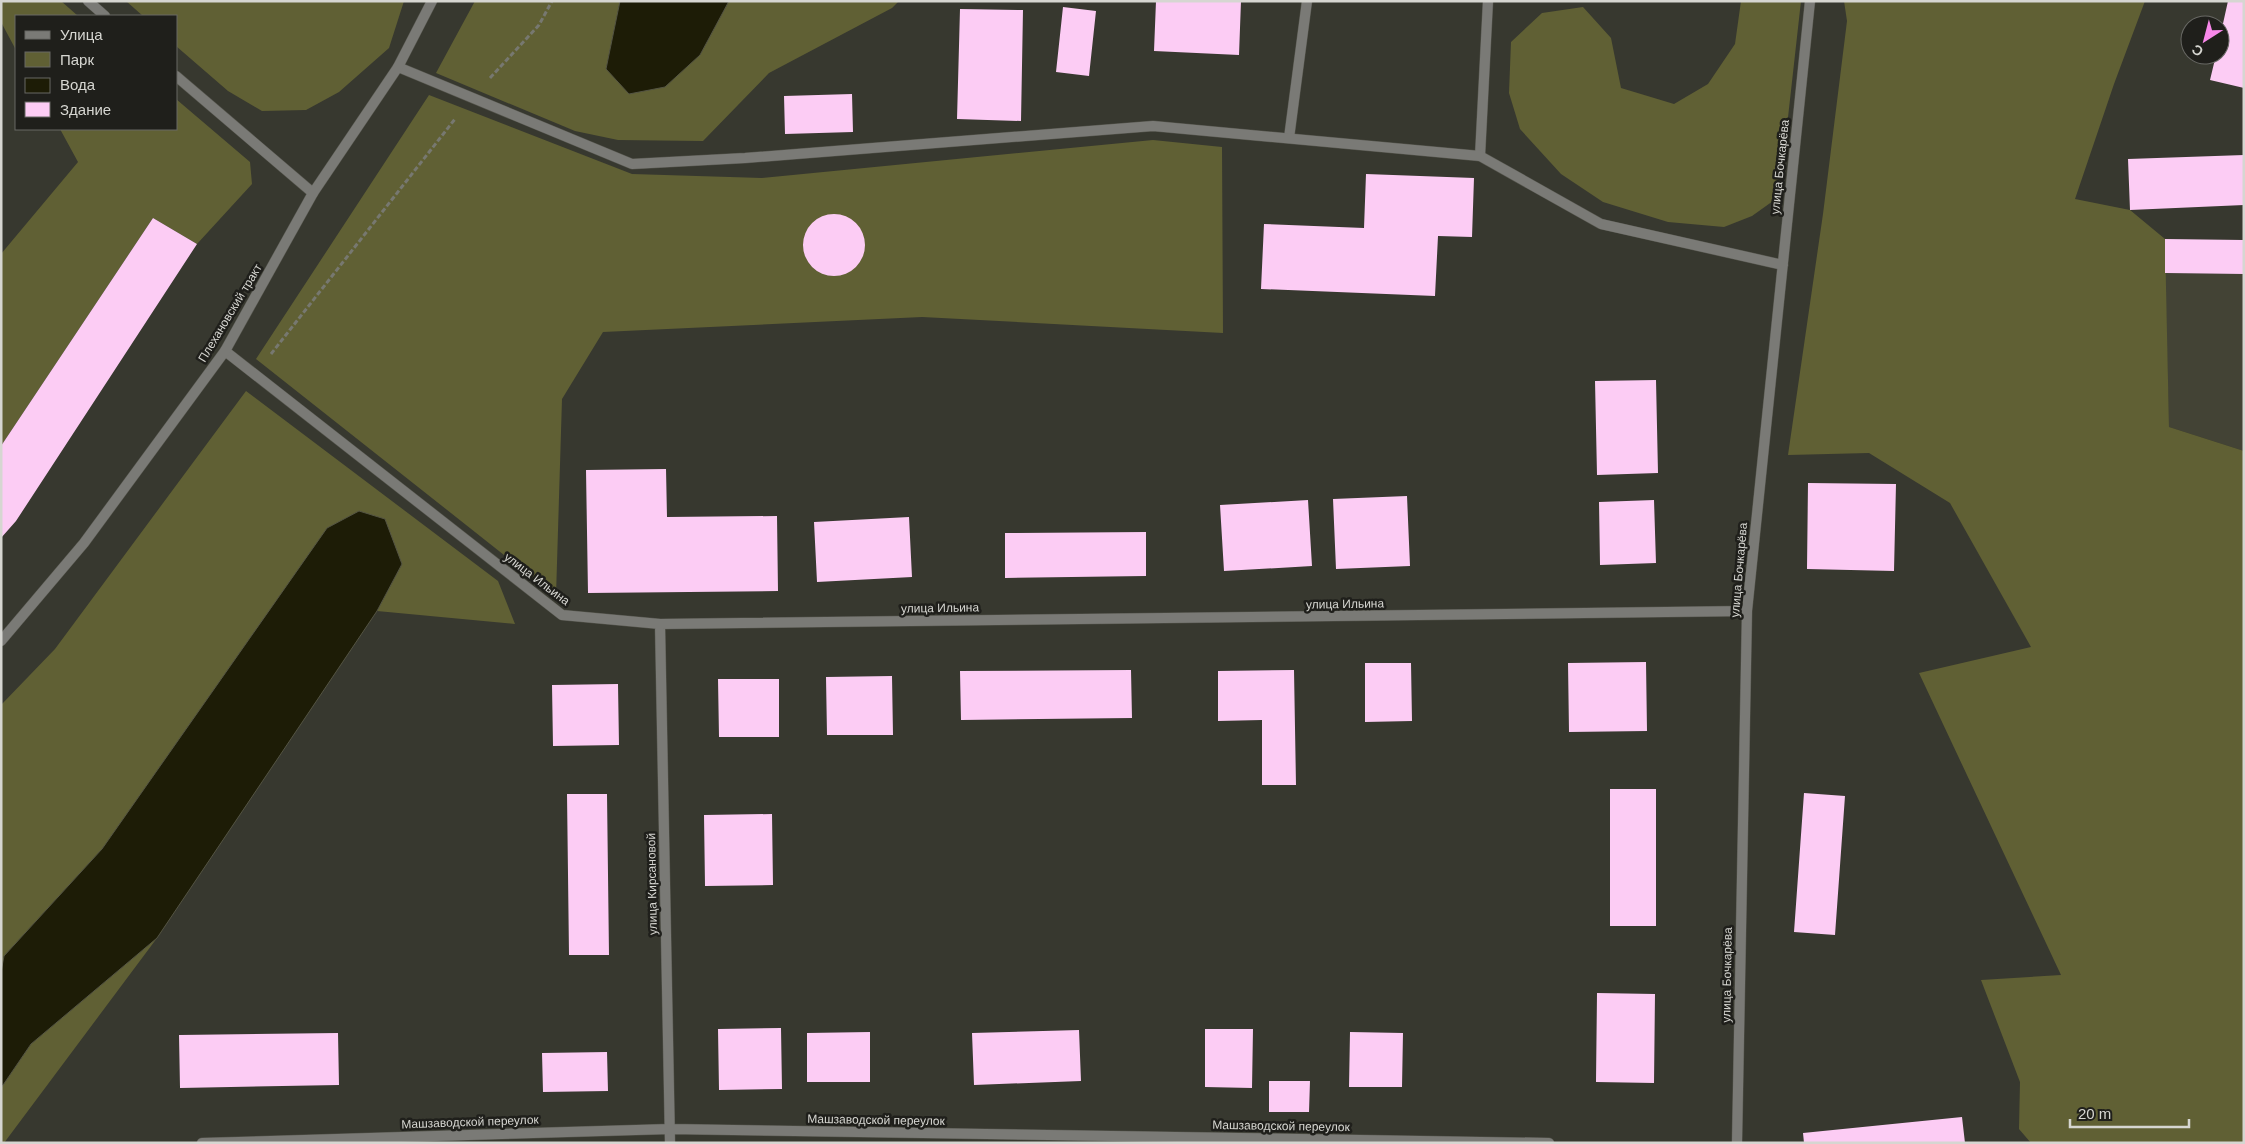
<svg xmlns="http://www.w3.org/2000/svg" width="2245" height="1144" viewBox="0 0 2245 1144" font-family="Helvetica,sans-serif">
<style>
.built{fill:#434335}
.green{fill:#606034}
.water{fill:#1d1c06;stroke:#545443}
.building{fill:#fcccf4}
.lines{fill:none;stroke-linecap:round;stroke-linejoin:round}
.service-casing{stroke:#54544c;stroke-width:11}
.minor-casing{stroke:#54544c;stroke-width:11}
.tertiary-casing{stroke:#54544c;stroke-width:11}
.path{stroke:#777870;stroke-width:3;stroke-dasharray:5 2.5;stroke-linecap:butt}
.service{stroke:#7a7a76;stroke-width:10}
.minor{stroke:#7a7a76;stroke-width:10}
.tertiary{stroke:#7a7a76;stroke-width:10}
.labels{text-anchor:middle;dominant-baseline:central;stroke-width:5;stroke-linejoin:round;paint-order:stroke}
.street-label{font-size:12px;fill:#d6d6d1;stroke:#1f1f1b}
</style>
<rect width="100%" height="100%" fill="#37382f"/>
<path class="built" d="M2165 273 2244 274V451L2169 427Z"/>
<path class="green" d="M1 1H61L78 16H16V50L1 22Z
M126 1H404L389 48 339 92 306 110 262 111 228 91 176 46V16H143Z
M475 1H620L606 69 700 55 729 1H899L892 8 769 73 703 141 618 140 575 131 436 73Z
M1741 1H1801L1780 189 1773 201 1752 216 1724 227 1668 222 1603 202 1561 174 1520 129 1509 93 1511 42 1542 13 1583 7 1611 38 1621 88 1674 104 1708 84 1735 44Z
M1844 1H2145L2114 84 2075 199 2130 210 2165 239 2169 427 2244 451V1143H2031L2019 1129 2020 1082 1981 980 2061 975 1919 673 2031 647 1950 503 1869 453 1788 455 1823 214 1847 21Z
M429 95 632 174 762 178 1153 140 1222 147 1223 333 922 317 603 332 562 399 556 596 256 359Z
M176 99 250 162 252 184 197 244 153 218 1 446V254L78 162 60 129H176Z
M246 391 498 581 515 624 377 611 402 564 102 849 4 956 1 972V705L55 649Z
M157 938 4 1143H1V1088L31 1044Z"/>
<path class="water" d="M620 1H729L700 55 665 87 629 94 606 69Z
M359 511 385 519 402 564 377 611 157 938 31 1044 1 1088V972L4 956 102 849 327 528Z"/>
<path class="building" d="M1156 1H1241L1239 55 1154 51Z
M2228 1H2244V88L2210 80 2216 55H2220V37Z
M1063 7 1096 11 1089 76 1056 72Z
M960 9 1023 10 1021 121 957 119Z
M852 94 853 132 785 134 784 96Z
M2244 155V205L2130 210 2128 159Z
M1366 174 1474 178 1472 237 1438 236 1435 296 1261 289 1264 224 1364 228Z
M803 245a31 31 0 1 1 62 0a31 31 0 1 1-62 0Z
M153 218 197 244 16 521 1 538V446Z
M2165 239 2244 240V274L2165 273Z
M1656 380 1658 473 1597 475 1595 381Z
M666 469 667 517 777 516 778 591 588 593 586 470Z
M1808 483 1896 484 1894 571 1807 569Z
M1407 496 1410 566 1336 569 1333 499Z
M1308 500 1312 566 1224 571 1220 505Z
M1654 500 1656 563 1600 565 1599 502Z
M909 517 912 577 817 582 814 522Z
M1146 532V576L1005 578V533Z
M1646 662 1647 731 1569 732 1568 663Z
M1365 663H1411L1412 721 1365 722Z
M1131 670 1132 718 961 720 960 671Z
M1294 670 1296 785H1262V720L1218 721V671Z
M892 676 893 735H827L826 677Z
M718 679H779V737H719Z
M618 684 619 745 553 746 552 685Z
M1610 789H1656V926H1610Z
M1804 793 1845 796 1835 935 1794 932Z
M567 794H607L609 955H569Z
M772 814 773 885 705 886 704 815Z
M1597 993 1655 994 1654 1083 1596 1082Z
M781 1028 782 1089 719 1090 718 1029Z
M1205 1029H1253L1252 1088 1205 1087Z
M1079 1030 1081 1081 974 1085 972 1033Z
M870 1032V1082H807V1033Z
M1350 1032 1403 1033 1402 1087H1349Z
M338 1033 339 1085 180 1088 179 1035Z
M607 1052 608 1091 543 1092 542 1053Z
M1269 1081H1310L1309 1112H1269Z
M1962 1117 1965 1143H1804L1803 1133Z"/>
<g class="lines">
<defs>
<path id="service" d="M1289 138 1307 1
M1480 156 1488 1"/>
<path id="minor" d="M88 1 105 16
M398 67 632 164 745 158 1153 126 1480 156 1601 224 1783 265
M176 76 313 193
M225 351 562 615 660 624 1747 611
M660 624 670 1143
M202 1143 670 1129 1549 1143
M1737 1143 1747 611 1810 1"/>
<path id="tertiary" d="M1 641 84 543 225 351 313 193 398 67 432 1"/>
</defs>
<use href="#service" class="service-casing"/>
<use href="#minor" class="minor-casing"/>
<use href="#tertiary" class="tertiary-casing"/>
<path class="path" d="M490 78 539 25 552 1
M271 354 455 119"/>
<use href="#service" class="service"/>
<use href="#minor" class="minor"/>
<use href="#tertiary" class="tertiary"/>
</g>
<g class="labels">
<g class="street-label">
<text transform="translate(1780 167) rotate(-84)">улица Бочкарёва</text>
<text transform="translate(230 313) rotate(-59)">Плехановский тракт</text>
<text transform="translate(1739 570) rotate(-85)">улица Бочкарёва</text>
<text transform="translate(537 579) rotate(37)">улица Ильина</text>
<text transform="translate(1345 604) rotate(-1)">улица Ильина</text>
<text transform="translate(940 608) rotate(-1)">улица Ильина</text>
<text transform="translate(652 884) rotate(-91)">улица Кирсановой</text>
<text transform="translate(1727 975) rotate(-89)">улица Бочкарёва</text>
<text transform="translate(876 1120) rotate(1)">Машзаводской переулок</text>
<text transform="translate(470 1122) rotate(-2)">Машзаводской переулок</text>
<text transform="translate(1281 1126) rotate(1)">Машзаводской переулок</text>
</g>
</g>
<rect width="2245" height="1144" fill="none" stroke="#d6d6d1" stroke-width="5"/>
<rect x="15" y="15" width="162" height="115" fill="#1f1f1b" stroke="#686864"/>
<rect x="25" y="31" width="25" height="8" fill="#7a7a76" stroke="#686864"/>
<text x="60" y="40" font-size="15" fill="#d6d6d1">Улица</text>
<rect x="25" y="52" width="25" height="15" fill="#606034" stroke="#686864"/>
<text x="60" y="65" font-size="15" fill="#d6d6d1">Парк</text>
<rect x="25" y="78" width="25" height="15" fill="#1d1c06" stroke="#686864"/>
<text x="60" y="90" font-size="15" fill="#d6d6d1">Вода</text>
<rect x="25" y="102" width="25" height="15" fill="#fcccf4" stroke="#686864"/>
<text x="60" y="115" font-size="15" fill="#d6d6d1">Здание</text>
<g transform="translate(2205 40) rotate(216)"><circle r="24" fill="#1f1f1b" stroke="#686864"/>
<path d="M0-4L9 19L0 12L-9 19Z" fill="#f888ea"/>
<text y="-8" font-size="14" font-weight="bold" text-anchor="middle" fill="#d6d6d1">С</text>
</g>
<path d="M2070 1119v8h119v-8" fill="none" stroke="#d6d6d1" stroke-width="2.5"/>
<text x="2078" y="1119" font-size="15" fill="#d6d6d1" stroke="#1f1f1b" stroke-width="4" paint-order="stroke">20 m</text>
</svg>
